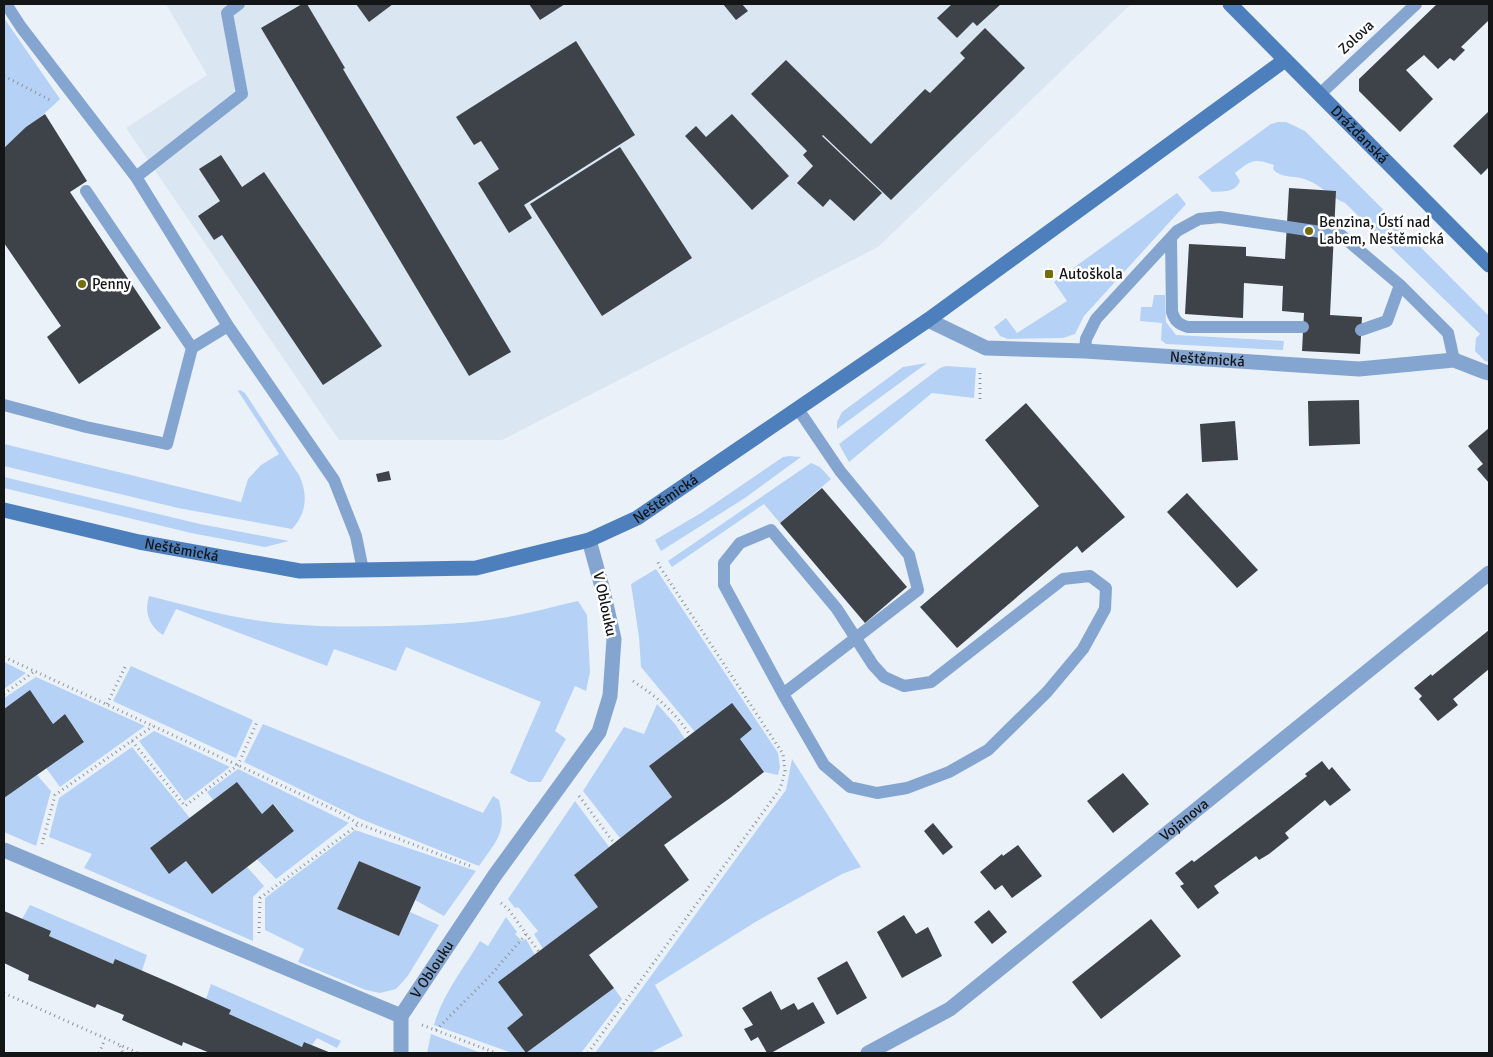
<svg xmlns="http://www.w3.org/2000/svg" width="1493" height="1057" viewBox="0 0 1493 1057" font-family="Signika,sans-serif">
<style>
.built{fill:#dbe6f3}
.green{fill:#b5d2f6}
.building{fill:#3e4349}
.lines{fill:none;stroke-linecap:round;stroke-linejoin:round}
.path{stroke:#8e9398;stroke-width:3;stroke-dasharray:1 4;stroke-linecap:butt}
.lane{stroke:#84a5d0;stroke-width:12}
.street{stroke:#84a5d0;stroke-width:15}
.secondary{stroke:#4e7fbd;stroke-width:15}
.poi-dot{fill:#746d0a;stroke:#fff;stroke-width:2}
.labels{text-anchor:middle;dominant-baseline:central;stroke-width:5;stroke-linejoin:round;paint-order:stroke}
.street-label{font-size:15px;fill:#131517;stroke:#fff}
.poi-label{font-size:15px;fill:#131517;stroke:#fff;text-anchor:start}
</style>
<rect width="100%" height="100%" fill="#ebf1f8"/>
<path class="built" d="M166 4H1131L878 247 502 440H339L126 128 207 75Z"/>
<path class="green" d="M4 18 60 99C42 117 22 131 4 148Z
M1278 122H1286L1305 131 1489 316V362L1485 361 1475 351 1476 338 1480 334 1345 203C1331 198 1321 185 1307 180 1296 175 1281 179 1273 169L1274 165C1253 158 1252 160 1235 173L1240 181C1235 193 1223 191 1212 192L1198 177 1271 124Z
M1177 193 1186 204 1084 316 1075 334 1063 338 1008 339 1000 336 994 327 1006 318 1017 333 1067 301 1054 282Z
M1154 295H1165L1166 322 1176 335 1284 341 1283 350 1166 344 1161 340 1162 323 1140 321 1141 307H1152Z
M927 363 837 429V422L842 412 903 367Z
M946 366 976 368 974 398 932 393 849 462 839 444 940 368Z
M240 390 245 393 299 475C308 494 307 513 292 529L178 508 4 466V444L241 502 248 479 261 465 279 454 238 391Z
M789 456 801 457 745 498 661 551 655 540 701 513 783 457Z
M811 463 820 467 831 479 780 523 764 504 672 567 668 561Z
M4 477 200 524 289 541 265 547 191 533 4 488Z
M656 569 778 753 780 767 778 775 764 772 740 739 752 729 732 704 695 732 641 667 639 637 631 584Z
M149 596C186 605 223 616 261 621 304 627 347 627 390 626 429 625 469 624 508 617 531 613 555 606 578 601L587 615 590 672 586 691 575 686 555 731 566 739 541 782H529L510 773 541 702 406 647 396 671 334 649 327 666 176 609 163 635C149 626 144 612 149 596Z
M4 662 26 673 4 689Z
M131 666 253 720 236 758 113 701Z
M36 677 145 726 60 787 46 768 84 741 65 714 53 724 30 691 5 708 4 698Z
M657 704 675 724 685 739 649 766 672 797 620 838 583 791 624 727 644 734Z
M263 724 483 813 493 796 499 800C507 833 497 840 479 866L361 819 244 762Z
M154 731 230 767 185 801 139 741Z
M132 747 190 818 150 848 169 874 186 861 212 894 247 867 264 886 253 897V941L84 868 92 854 49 837 59 798Z
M792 759 861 867 842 874 757 921 655 985 683 1036 650 1053H595L786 790Z
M238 769 349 823 276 879 257 859 294 831 274 804 262 814 237 782 213 800 207 792Z
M37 775 51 791 36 846 4 832V798Z
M575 801 609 847 574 875 598 907 543 949 534 934 538 931 518 907 515 908 508 899Z
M355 830 476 871 444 916 415 900 420 887 359 861 337 909 399 936 410 912 439 925 407 977 396 989 380 993 366 990 298 962 304 949 265 930V898Z
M30 905 147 955 142 971 115 960 113 964 49 936 50 931 22 919Z
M506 917 517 932 515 934 522 941 526 939 535 955 499 982 523 1015 507 1028 526 1053 614 988 622 999 581 1053H512L434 1025C442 995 464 968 480 941L488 946Z
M211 984 341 1041 337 1048 317 1038 312 1045 305 1042 302 1047 229 1014 230 1010 206 999Z
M431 1034 481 1053H427Z"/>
<path class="building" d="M302 4H307L345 68 343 69 511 352 469 376 261 28Z
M356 4H393L369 22Z
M529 4H565L540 20Z
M723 4H742L748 11 736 20Z
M952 4H1001L977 26 973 22 957 38 937 18Z
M1437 4H1489V22L1488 21 1461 47 1465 50 1454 61 1450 58 1438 69 1424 55 1406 70 1433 99 1400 132 1359 91V79Z
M985 28 1025 68 891 200 823 135 822 136 882 193 854 221 830 199 823 207 797 183 813 166 803 155 807 151 751 94 786 60 871 144 925 89 930 93 965 58 960 53Z
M576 41 635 135 524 205 532 218 509 233 478 183 499 169 481 141 474 145 456 117Z
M1489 111V167L1481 175 1453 146Z
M45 114 87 181 70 192 161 328 79 384 47 337 61 326 4 243V148L26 127Z
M732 114 789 176 752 210 685 136 696 126 706 137Z
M620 147 692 258 602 316 530 204Z
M221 155 242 187 264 172 382 346 323 385 222 235 214 240 198 216 220 201 199 169Z
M1289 188 1336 191 1330 315 1362 317 1360 354 1302 351 1304 313 1282 311 1283 286 1244 283 1243 318 1185 314 1189 244 1246 247V256L1285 259Z
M1359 400 1360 444 1309 446 1308 401Z
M1026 403 1125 517 1082 553 1077 546 957 648 920 607 1039 506 985 440Z
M1235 421 1238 460 1202 462 1200 424Z
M1489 428V483L1477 469 1483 464 1468 446Z
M389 471 391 480 378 482 376 474Z
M822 488 907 587 865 623 780 523Z
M1187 493 1258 570 1237 588 1167 512Z
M1489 630V669L1453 699 1458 705 1438 721 1419 699 1422 696 1414 688 1431 674 1432 676Z
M30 690 53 724 65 714 84 742 4 798V709Z
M732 703 752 729 740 739 764 772 730 798 664 845 689 880 589 955 614 988 526 1053 507 1028 523 1015 498 982 598 907 574 875 672 797 649 766Z
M1322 761 1329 770 1332 767 1351 790 1330 806 1325 800 1285 833 1289 838 1269 854 1259 860 1256 856 1214 886 1219 893 1198 909 1180 886 1184 884 1175 873 1192 860 1194 862 1307 776 1305 774Z
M1123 773 1149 804 1113 833 1087 801Z
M237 782 262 814 273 804 294 831 212 894 186 861 169 874 150 848Z
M933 823 953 847 943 855 924 831Z
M1018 845 1042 876 1012 898 1002 885 995 890 980 872 1002 854 1003 856Z
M359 861 421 887 399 936 337 909Z
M989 910 1007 932 992 944 974 922Z
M4 911 51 931 49 936 113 964 115 959 173 984 231 1010 229 1014 302 1047 304 1042 331 1053H210L183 1042 182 1046 122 1020 124 1015 97 1004 95 1008 28 980 29 975 4 963Z
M904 915 916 934 928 927 942 956 902 978 877 932Z
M1151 919 1181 956 1101 1019 1072 982Z
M847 961 867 998 837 1015 817 978Z
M771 991 781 1010 794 1003 798 1010 813 1002 825 1023 771 1053H767L758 1037 751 1041 744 1029 753 1025 742 1008Z"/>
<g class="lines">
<path class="path" d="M4 76 50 100
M980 399V370
M4 657 339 812 359 824 473 867
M633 681C658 698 673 710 690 735
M4 694 35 671
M107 704 126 665
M132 741 185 806 238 765 257 722
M579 796 614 843
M42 844 55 795 153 726
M501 903 509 910 539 952
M259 933 260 898 359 824
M4 993 138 1053
M422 1025 496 1053
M436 1030 489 977 527 933
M120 1046 123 1053
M99 1053 105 1039
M588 1053 780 789 785 771 783 754 660 567 657 560"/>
<path class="lane" d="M6 4 21 27 136 177
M239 4 227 13 242 94 136 177 228 326 334 480 356 536 363 570
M1320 94 1416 4
M86 191 192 348
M1171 238 1172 312C1175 321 1178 324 1188 327H1303
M1361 330 1387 321 1400 285
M1085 351 1086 339 1096 319 1177 231 1199 219 1220 217 1341 235 1400 285 1448 333 1454 360
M4 405 86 427 167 444 192 348 228 326
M771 530 837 609 873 665 884 677 904 686 931 682 1063 579 1090 576 1106 588 1105 609 1083 649 1047 692 988 750 949 772 907 788 877 793 850 787 824 765 783 694 724 585V563L740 543Z
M783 694 918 590 909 555 840 471 798 409"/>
<g class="street">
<path id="s1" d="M928 320 986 348 1085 351 1359 369 1454 360 1485 372 1489 373"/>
<path d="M4 850 401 1016"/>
<path id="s2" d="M401 1016 495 875 599 732 610 696 614 639 602 587 589 540"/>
<path d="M401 1016V1053"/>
<path id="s3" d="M868 1053 950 1009 1489 573"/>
</g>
<g class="secondary">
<path id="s4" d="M1230 4 1489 265"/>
<path id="s5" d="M4 510 139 542 300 571 476 568 589 540 637 518 928 320 1285 60"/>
</g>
</g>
<g class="poi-dot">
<circle cx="1309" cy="231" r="5"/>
<rect x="1044" y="269" width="10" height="10" rx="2.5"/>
<circle cx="82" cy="284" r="5"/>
</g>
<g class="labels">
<g class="street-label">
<text transform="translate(1356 37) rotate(-43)">Zolova</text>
<text stroke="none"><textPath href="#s4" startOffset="184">Drážďanská</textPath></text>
<text stroke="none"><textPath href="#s1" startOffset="286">Neštěmická</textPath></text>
<text stroke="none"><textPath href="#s5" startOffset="682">Neštěmická</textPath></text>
<text stroke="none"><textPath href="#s5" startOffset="182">Neštěmická</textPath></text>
<text transform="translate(605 604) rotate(78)">V Oblouku</text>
<text stroke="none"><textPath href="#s3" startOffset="394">Vojanova</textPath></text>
<text stroke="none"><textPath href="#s2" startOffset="56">V Oblouku</textPath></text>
</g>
<g class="poi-label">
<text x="1319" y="222">Benzina, Ústí nad<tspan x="1319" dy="17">Labem, Neštěmická</tspan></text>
<text x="1059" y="274">Autoškola</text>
<text x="92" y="284">Penny</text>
</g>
</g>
<rect width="1493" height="1057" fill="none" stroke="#131517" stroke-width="10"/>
</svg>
